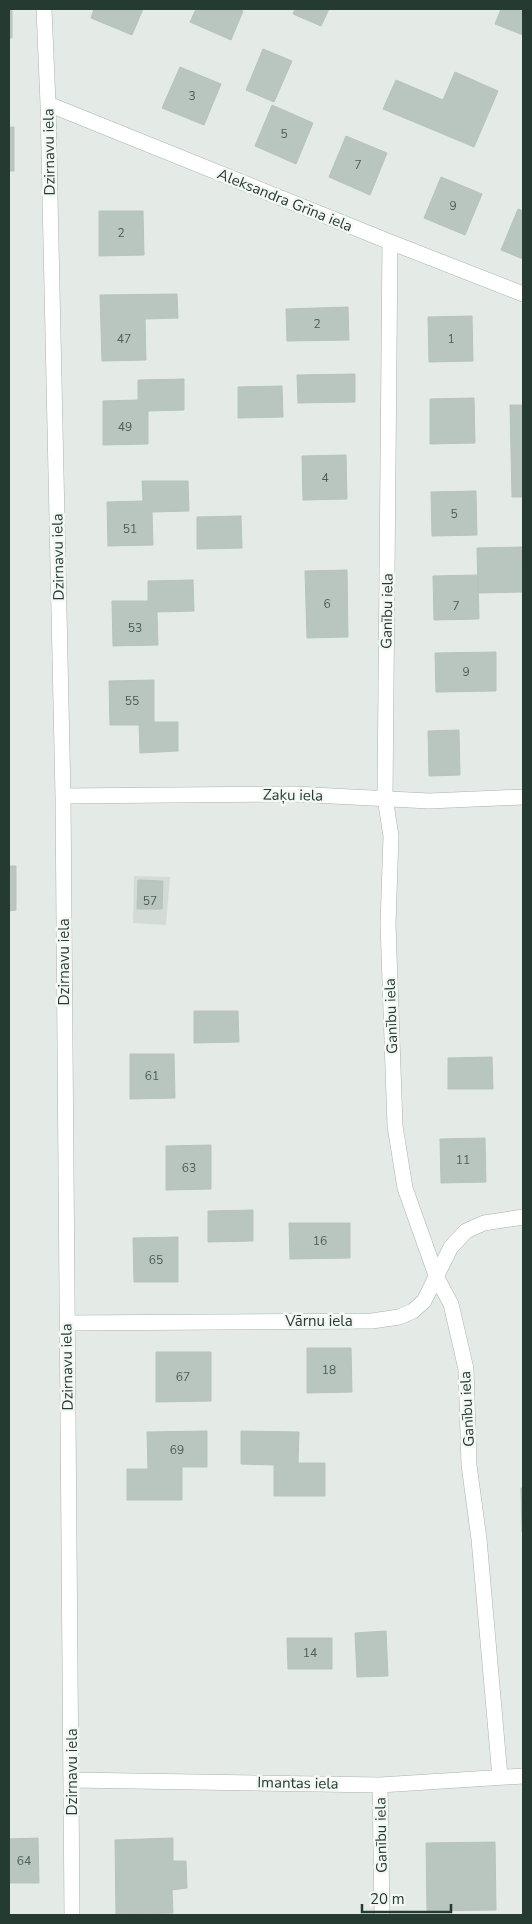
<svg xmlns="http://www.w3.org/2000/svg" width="532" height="1924" viewBox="0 0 532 1924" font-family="'Nunito Sans',sans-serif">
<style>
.built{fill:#d2dbd5}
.building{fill:#b9c6bf;stroke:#b7c4bd}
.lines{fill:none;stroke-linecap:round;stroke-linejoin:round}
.minor-casing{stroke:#a7b3ad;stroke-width:16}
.minor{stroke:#fff;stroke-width:15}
.labels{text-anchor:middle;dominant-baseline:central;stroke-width:5;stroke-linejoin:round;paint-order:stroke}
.number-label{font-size:12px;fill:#4a5e55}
.street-label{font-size:15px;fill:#253b32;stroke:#f4f8f5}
</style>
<rect width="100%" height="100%" fill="#e4ebe7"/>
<path class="built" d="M134 876 170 877 166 925 133 923Z"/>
<path class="building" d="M9 9H12V38H9Z
M94 9H143L132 35 91 18Z
M196 9H237L243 11 231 40 190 22Z
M295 9H329L321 26 293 14Z
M501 9H523V35L495 24Z
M263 49 292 61 274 102 246 90Z
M180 67 221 84 204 125 162 108Z
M455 72 498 91 474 147 383 109 396 80 443 100Z
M272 105 313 123 296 164 255 146Z
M9 127H14V171H9Z
M346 136 387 153 370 195 329 177Z
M441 177 482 194 465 235 424 218Z
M518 209 523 211V259L501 250Z
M99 211H143L144 255 99 256Z
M177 294 178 318 145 319 146 360 102 361 100 295Z
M348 307 349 340 287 341 286 309Z
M472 316 473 361 429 362 428 317Z
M355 374V402L298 403 297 375Z
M184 379V410L148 411V444L103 445V401L138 400V380Z
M282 386 283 417 238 418V387Z
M474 398 475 443 430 444V399Z
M510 405H523V497H512Z
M346 455 347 499 303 500 302 456Z
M142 481H188L189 511 152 512 153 545 108 546 107 502 143 501Z
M476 491 477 535 432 536 431 492Z
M241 516 242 548 197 549V517Z
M522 547 523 592 478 593 477 548Z
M347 570 348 637 307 638 305 571Z
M478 575 479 619 434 620 433 576Z
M193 580 194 611 157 612 158 645 113 646 112 601H148V581Z
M496 652V691L436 692 435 653Z
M154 680V722H178V751L140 753 139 725H110L109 681Z
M459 730 460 775 429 776 428 731Z
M9 866H16V910L9 911Z
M138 880 163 881 162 909H137Z
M194 1011H238L239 1042 194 1043Z
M130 1054H174L175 1098 130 1099Z
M492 1057 493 1089H448V1058Z
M485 1138 486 1182 441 1183 440 1139Z
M211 1145V1189L166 1190V1146Z
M253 1210V1241L208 1242V1211Z
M289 1223H350V1258L290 1259Z
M178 1237V1282H134L133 1238Z
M307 1348H351L352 1392 307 1393Z
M156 1352H211V1401L156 1402Z
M207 1431V1467H182V1500H127V1469H148L147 1432Z
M241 1431 299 1432 298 1463H325V1496H274V1465L241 1464Z
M521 1488H523V1532H522Z
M386 1631 388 1676 357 1677 355 1633Z
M287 1638H332V1669H288Z
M38 1838 39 1883H9V1839Z
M173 1838V1861H186L187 1888 172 1890 173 1913 116 1915 115 1840Z
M495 1842 496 1910 427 1911 426 1843Z"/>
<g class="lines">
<defs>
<path id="minor" d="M44 9 48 104 63 796 72 1915
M48 104 390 242 523 294
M390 242 385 798 391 836 388 924 395 1126 405 1188 437 1278 451 1304 466 1369 469 1465 479 1539 500 1777
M63 796 294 794 429 801 523 797
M67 1323 372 1321 399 1317 413 1311 424 1301 451 1247 466 1231 484 1223 523 1217
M72 1780 380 1785 523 1776
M380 1785 382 1915"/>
</defs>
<use href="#minor" class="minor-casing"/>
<use href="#minor" class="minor"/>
</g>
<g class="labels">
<g class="number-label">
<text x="192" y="96">3</text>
<text x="284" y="134">5</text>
<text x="358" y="165">7</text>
<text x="453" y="206">9</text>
<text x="121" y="233">2</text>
<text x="317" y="324">2</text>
<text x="124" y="339">47</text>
<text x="451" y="339">1</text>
<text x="125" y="427">49</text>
<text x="325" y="478">4</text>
<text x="454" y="514">5</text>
<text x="130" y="529">51</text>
<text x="327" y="604">6</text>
<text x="456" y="606">7</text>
<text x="135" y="628">53</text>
<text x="466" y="672">9</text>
<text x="132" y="701">55</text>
<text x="150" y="901">57</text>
<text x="152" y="1076">61</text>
<text x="463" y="1160">11</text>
<text x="189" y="1168">63</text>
<text x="320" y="1241">16</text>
<text x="156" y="1260">65</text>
<text x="329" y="1370">18</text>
<text x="183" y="1377">67</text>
<text x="177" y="1450">69</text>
<text x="310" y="1653">14</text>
<text x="24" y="1861">64</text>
</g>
<g class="street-label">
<text transform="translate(49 152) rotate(-91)">Dzirnavu iela</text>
<text transform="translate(285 200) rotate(22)">Aleksandra Grīna iela</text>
<text transform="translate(58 557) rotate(-91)">Dzirnavu iela</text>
<text transform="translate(387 611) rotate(-89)">Ganību iela</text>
<text transform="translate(293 795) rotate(1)">Zaķu iela</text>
<text transform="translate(64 962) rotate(-90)">Dzirnavu iela</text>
<text transform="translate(391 1016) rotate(-92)">Ganību iela</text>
<text x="319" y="1321">Vārnu iela</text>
<text transform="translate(67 1367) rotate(-91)">Dzirnavu iela</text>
<text transform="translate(467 1409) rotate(-93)">Ganību iela</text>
<text transform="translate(72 1772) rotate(-90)">Dzirnavu iela</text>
<text transform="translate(298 1783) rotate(1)">Imantas iela</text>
<text transform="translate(381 1835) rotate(-91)">Ganību iela</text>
</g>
</g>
<rect width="532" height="1924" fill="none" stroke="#253b32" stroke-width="20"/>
<path d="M362 1904v8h89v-8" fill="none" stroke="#253b32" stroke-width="2.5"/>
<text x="370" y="1904" font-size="15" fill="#253b32" stroke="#f4f8f5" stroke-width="4" paint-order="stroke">20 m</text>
</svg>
